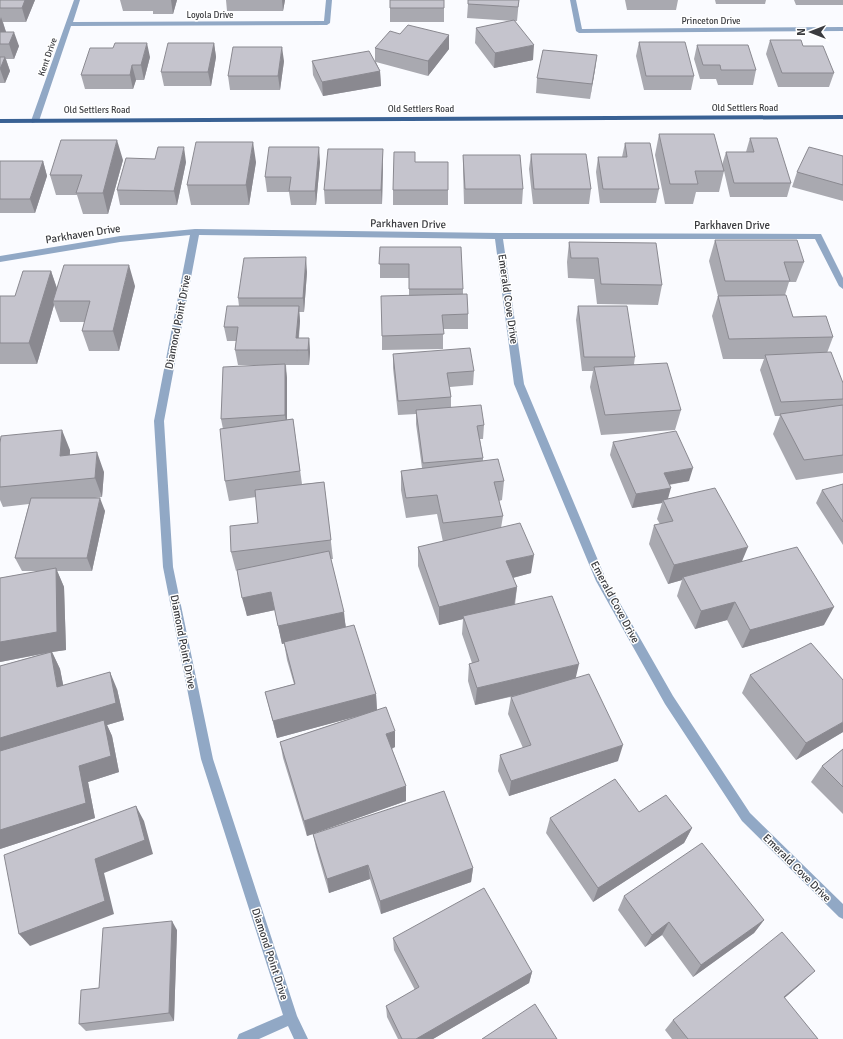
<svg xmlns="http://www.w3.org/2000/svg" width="843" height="1039" viewBox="0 0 843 1039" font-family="Signika,sans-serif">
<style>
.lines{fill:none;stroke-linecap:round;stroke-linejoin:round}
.minor{fill:#91a8c5;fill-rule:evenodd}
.major{fill:#396194;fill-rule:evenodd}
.wall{fill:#a9a9b0}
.shaded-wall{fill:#8a8990}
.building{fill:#c5c4cd;stroke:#8a8990}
.labels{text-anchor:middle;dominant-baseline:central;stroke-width:3;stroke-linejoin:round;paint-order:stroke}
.far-street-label{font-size:9px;fill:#3a3b3f;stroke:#fff}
.street-label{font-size:11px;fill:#3a3b3f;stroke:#fff}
</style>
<rect width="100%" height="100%" fill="#fafbff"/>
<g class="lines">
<path class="minor" d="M74 0H80L73 22 324 21 326 0H332L330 23 327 25 71 26 39 121 32 123 31 121Z
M570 0H576L582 29 843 27V31L579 33 576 31Z
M195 229 499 233 821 234 843 278V289L839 286 815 239H503L524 384 605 577 673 696 750 813 843 904V919L839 917 742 821 665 704 596 581 514 384 495 239 199 235 164 421 173 567 213 759 297 1016 308 1039H294L288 1026 259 1039H237L239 1034 283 1015 201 759 163 567 154 421 190 235 120 242 0 262V256L120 236Z"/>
<path class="major" d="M843 115V119L0 123V119Z"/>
</g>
<path class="wall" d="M0 0H35L26 22H3L6 32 19 46 14 59H6L10 71 5 83H0Z
M120 0H177L173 14H153V11H123Z
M226 0H285L283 11H227Z
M444 0V22H390V8Z
M519 0 517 21H515L533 60 494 68 475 43 476 28 514 21 467 18 468 4Z
M625 0H678L676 10H627Z
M715 0H766L765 4H716Z
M794 0H843V5H796Z
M400 34 449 35V49L428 76 376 62 380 71 381 86 323 96 313 75 312 61 375 62V48Z
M770 40 834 73 829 87H778L766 54Z
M639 42 694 76 691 90H644L636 56Z
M214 43 216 57 211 86H164L161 72Z
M697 45 756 70 753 85H718L716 79H700L694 59Z
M597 55 590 99 536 93 537 78Z
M150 57 144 80H136L133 89H85L81 75Z
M284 61 280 90H230L228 76Z
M659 134 722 165 726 152H746L750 138 791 183 787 197H730L724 171 719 192H696L693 204H665L655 155Z
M625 143 659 189 656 203H600L596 172 598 157H622Z
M531 154 591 189 589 204H533L529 169Z
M463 155 523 189 522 204H464L463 170Z
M843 156V201L792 187 797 172Z
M155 159 186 162 177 205H120L117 190Z
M123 160 108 214H83L77 195H56L50 175Z
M0 161H43L47 176 35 213H0Z
M256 162 249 205H191L187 185Z
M320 162 316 205H291L289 192H267L265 177Z
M415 162 448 190V205H393V190Z
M383 163 382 204H325L324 190Z
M715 240 804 262 796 282H789L785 295 793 317 833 337 827 353 843 383V473L796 480 773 434 780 416H775L760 370 764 359H723L712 316 718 296 709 261Z
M569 242 662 285 658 305 597 304 594 279 568 278 567 262Z
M380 247 463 289V295L468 314V329H443V349L382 350V336L409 296V278H380Z
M51 271 57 288 135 286 119 351H89L82 331 85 322H60L54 305 37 364H0V296H15Z
M307 272 304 312H299L300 321 299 338H309L310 352 309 365H286L287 378V420L293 419 302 484 324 482 333 559H331L346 627 376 694 377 710 395 747 392 749 406 786V801L314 833 473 868 471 882 381 914 370 879 329 893 316 848 313 834 307 836 283 758 280 742 361 715 277 738 265 692 294 684 287 660 284 643 282 644 275 610 247 616 237 570 236 571 231 552 258 523 256 497 229 501 225 481 223 429 221 419 265 365H238L235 350 236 341H227L224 327 239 306 238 298Z
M578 306 635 357 634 364 681 410 675 430 601 435 590 387 593 371H582L576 320Z
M393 354 474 371 473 385 450 387 451 397V407L484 425 483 439H480L483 458V461L504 481 502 500 499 501 503 516 501 528 531 573 513 578 517 587 515 605 575 678 618 761 509 796 498 771 500 755 523 748 508 714 511 697 523 694 475 705 468 681 469 664 472 663 462 634 463 619 439 625 418 566V547L443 542 437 514 406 518 401 490V471L422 468 416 424V414L398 415 393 368Z
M613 442 689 481 669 485 668 498 742 561 824 625 742 648 727 620 695 629 677 596 682 580 668 584 649 544 654 525 660 524 657 519 662 503 632 508 610 455Z
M0 443 70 450V455L104 472 102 497 95 498 105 511 92 571H57L64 587 66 650 52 652 60 669 63 685 117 689 124 720 107 725 112 736 119 772 88 782 95 818 0 849V666L42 654 0 662V578L40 571H22L15 558 29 504 3 507 0 500Z
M843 484V545L816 503 822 490Z
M750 675 843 732 796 760 742 693Z
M843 749V814L811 782 822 766Z
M639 812 692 828 684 843 593 902 546 833 550 818Z
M624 896 764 920 754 933 693 977 662 935 645 947 618 910Z
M177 930 174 1021 86 1031 79 1024 99 988Z
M393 938 532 972 529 983 433 1039H398L387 1017 386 1006 415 990 394 950Z
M803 982 784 998 818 1039H672L665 1030 673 1020Z"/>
<path class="shaded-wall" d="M25 0H35L26 22 22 8Z
M171 0H177L173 14Z
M282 0H285L283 11Z
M1 17 6 32 0 44V20Z
M14 32 19 46 14 59 9 44Z
M449 35V49L428 76V61Z
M147 43 150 57 144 80 141 65Z
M214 43 216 57 211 86 208 72Z
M534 45 533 60 494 68 495 53Z
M282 47 284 61 280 90 278 76Z
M597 55 595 70 590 99 592 84Z
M5 57 10 71 5 83 0 69Z
M132 65 136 80 133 89 130 75Z
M380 71 381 86 323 96 322 82Z
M117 140 123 160 108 214 103 193Z
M253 142 256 162 249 205 246 185Z
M184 147 186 162 177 205 174 191Z
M319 147 320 162 316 205 315 191Z
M383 149V163L382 204 381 190Z
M43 161 47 176 35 213 30 199Z
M306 257 307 272 304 312 303 298Z
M129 265 135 286 119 351 113 331Z
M51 271 58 292 53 301 54 305 37 364 29 343Z
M299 306 300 321 297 352 296 338Z
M309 338 310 352 309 365 308 350Z
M285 364 287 378V429L285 415Z
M62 430 70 450 68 475 60 456Z
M97 452 104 472 102 497 95 478Z
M693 468 689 481 660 486 664 473Z
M671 488 667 502 663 500 662 503 632 508 636 494Z
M100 498 105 511 92 571 87 558Z
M748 547 740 566 683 577 682 580 668 584 674 565Z
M534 555 531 573 504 580 506 561Z
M56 568 64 587 66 650 52 652 60 669 67 704 57 687 51 652 0 662V642Z
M517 587 514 606 463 616V619L439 625V607Z
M271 592 275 610 247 616 242 598Z
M735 602 727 620 695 629 701 611Z
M834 607 824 625 742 648 750 630Z
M344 612 346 630 282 644 278 626Z
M579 664 575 681 475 705 477 688Z
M110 672 117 689 124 720 107 725 112 736 119 772 88 782 95 818 0 849V738Z
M376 694 377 711 277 738 273 721Z
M843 722V732L796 760 806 743Z
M395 731V747L387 750 386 734Z
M623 745 618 761 509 796 511 781Z
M406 786V801L307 836 304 821Z
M136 806 144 821 153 854 104 873 114 914 30 946 19 934 95 859Z
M692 828 684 843 593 902 598 888Z
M368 865 370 879 329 893 327 879Z
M473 868 471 882 381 914 380 901Z
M764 920 754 933 693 977 701 965Z
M172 921 177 930 174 1021 169 1013Z
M669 922 662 935 645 947 652 935Z
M815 971 803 982 773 1008 784 997Z
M532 972 529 983 433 1039H416Z"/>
<path class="building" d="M0 0H25L22 8H0Z
M390 0H444V8H390Z
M468 0H519L518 7 468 4Z
M514 20 534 45 495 53 476 28Z
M408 25 449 35 428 61 375 48 390 31 400 34Z
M0 32H14L9 44H0Z
M770 40H801L803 46H823L834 73H782Z
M639 42H685L694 76H646Z
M115 43H147L141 65H132L130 75H81L90 48H113Z
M168 43H214L208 72H161Z
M697 45H748L756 70H721L720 65H703Z
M233 47H282L278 76H228Z
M543 50 597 55 592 84 537 78Z
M369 51 380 71 322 82 312 61Z
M0 57H5L0 69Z
M659 134H714L724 171H695L698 184H670Z
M750 138H777L791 183H734L726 152H754Z
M61 140H117L103 193H76L82 175H50Z
M196 142H253L246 185H187Z
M625 143H650L659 189H603L598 157H627Z
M158 147H184L174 191 117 190 126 158 155 159Z
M269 147H319L315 191H289L291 177H265Z
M809 147 843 156V185L797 172Z
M328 149H383L381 190H324Z
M394 152H415V162H448V190H393Z
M531 154H586L591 189H534Z
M463 155H520L523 189H465Z
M0 161H43L30 199H0Z
M715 240H797L804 262H784L790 281H725Z
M569 242 656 243 662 285 601 284 598 258H571Z
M380 247H461L463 289H409V264H379Z
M306 257 303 298H238L244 258Z
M64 265H129L113 331H82L90 301H53Z
M23 271H51L29 343H0V296H15Z
M467 294 468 314 442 315 444 334 382 336 381 296Z
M786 295 793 317 826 316 833 337 729 339 718 296Z
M227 306H299L296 338H309L308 350H235L238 327H224Z
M578 306H627L635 357H584Z
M470 348 474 371 447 373 451 397 398 401 393 354Z
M831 352 843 383V399L781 402 765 355Z
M667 363 681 410 605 415 594 367Z
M285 364V415L221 419 223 367Z
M481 405 484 425 477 426 483 458 423 463 416 410Z
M843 405V455L804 460 780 414Z
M293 419 300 471 225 481 220 429Z
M62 430 60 456 97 452 95 478 0 487V443L1 436Z
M676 431 693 468 664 473 671 488 636 494 613 442Z
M498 459 504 481 494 482 503 516 443 523 437 495 406 498 401 471Z
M324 482 331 540 231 552 230 526 258 523 255 490Z
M843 484V522L822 490Z
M715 488 748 547 674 565 654 525 673 521 663 500Z
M31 498H100L87 558H15Z
M520 523 534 555 506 561 517 587 439 607 418 547Z
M797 547 834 607 750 630 735 602 701 611 683 577Z
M329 551 344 612 278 626 271 592 242 598 237 570Z
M56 568 57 632 0 642V578Z
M552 596 579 664 477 688 469 664 479 661 463 616Z
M354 625 376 694 273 721 265 692 295 684 284 642Z
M811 643 843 680V722L806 743 750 675Z
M51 652 57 687 110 672 116 703 0 738V666Z
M589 674 623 745 511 781 500 755 531 745 511 697Z
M386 707 395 731 386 734 406 786 304 821 280 742Z
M104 720 111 756 79 766 86 803 0 830V751Z
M843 749V787L822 766Z
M615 779 639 812 666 795 692 828 598 888 550 818Z
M444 791 473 868 380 901 368 865 327 879 313 834Z
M136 806 145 840 95 859 105 901 19 934 4 855Z
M702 843 764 920 701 965 669 922 652 935 624 896Z
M484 888 532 972 416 1039H402L386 1006 419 987 393 938Z
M172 921 169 1013 79 1024 81 990 99 988 103 928Z
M782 932 815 971 784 997 818 1039H688L673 1020Z
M535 1004 557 1039H482Z"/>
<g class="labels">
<g class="far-street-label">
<text x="210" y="15">Loyola Drive</text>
<text x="711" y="21">Princeton Drive</text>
<text transform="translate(48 57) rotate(-71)">Kent Drive</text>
<text x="745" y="108">Old Settlers Road</text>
<text x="421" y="109">Old Settlers Road</text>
<text x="97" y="110">Old Settlers Road</text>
</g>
<g class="street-label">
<text transform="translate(408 224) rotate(1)">Parkhaven Drive</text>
<text x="732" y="225">Parkhaven Drive</text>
<text transform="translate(83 234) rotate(-9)">Parkhaven Drive</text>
<text transform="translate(508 299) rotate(82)">Emerald Cove Drive</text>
<text transform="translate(178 322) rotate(-79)">Diamond Point Drive</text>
<text transform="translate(615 602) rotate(62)">Emerald Cove Drive</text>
<text transform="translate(183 642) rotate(79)">Diamond Point Drive</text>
<text transform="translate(797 868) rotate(45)">Emerald Cove Drive</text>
<text transform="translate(270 954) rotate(72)">Diamond Point Drive</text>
</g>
</g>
<g transform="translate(811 32) rotate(270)" stroke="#ffffff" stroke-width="3" paint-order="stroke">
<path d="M0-3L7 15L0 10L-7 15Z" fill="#3a3b3f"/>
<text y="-6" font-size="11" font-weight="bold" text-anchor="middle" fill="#3a3b3f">N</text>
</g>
</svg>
